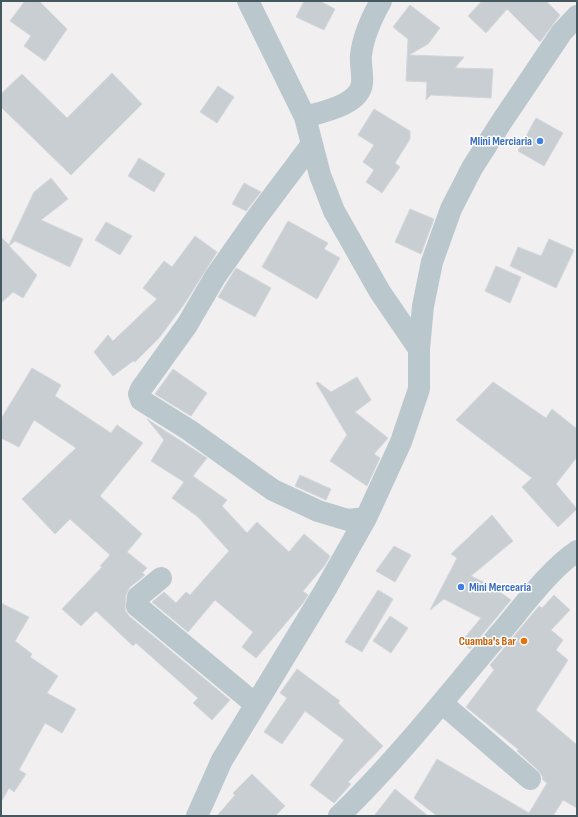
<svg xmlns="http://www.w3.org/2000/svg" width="578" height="817" viewBox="0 0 578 817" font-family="'Sofia Sans Condensed',sans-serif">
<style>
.building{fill:#c9ced3;stroke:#d3d7dc}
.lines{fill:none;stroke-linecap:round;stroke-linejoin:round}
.minor{stroke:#bac8ce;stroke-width:22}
.shop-dot{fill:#3f7fe0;stroke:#fff;stroke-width:1.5}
.food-dot{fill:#e8710a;stroke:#fff;stroke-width:1.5}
.labels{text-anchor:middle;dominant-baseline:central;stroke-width:3;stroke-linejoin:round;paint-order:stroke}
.shop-label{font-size:12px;font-weight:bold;fill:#366cbe;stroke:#fff;text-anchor:end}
.food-label{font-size:12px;font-weight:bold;fill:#c56008;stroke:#fff;text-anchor:end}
</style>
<rect width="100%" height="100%" fill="#f2eff0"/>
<path class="building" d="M25 1H39L67 29 45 61 24 46 31 36 10 21Z
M304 1H320L335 9 324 30 296 17Z
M482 1H546L560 15 540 42 507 9 486 33 468 16Z
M410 5 440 28 428 44 409 55 464 57 455 68 493 69 491 98 431 95 426 100 427 82 406 81 408 39 393 27Z
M112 73 142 104 71 175 1 107V94L22 74 67 118Z
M218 86 234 97 217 123 200 112Z
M374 109 410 131V139L395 163 400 167 382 193 366 182 374 170 363 162 374 145 358 135Z
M536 118 563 133 544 166 518 151Z
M139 158 165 174 154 192 128 176Z
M51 178 68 199 41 220 83 239 70 267 15 241 9 246 37 275 23 298 13 292 1 303V237L9 245 34 192Z
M244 183 261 192 246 211 232 204Z
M410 209 434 219 421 254 395 242Z
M288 221 328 243 324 249 340 258 317 299 262 267Z
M106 222 132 236 120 255 95 240Z
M195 236 217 252 185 303 159 338 135 362 133 361 113 376 94 352 108 335 113 341 157 299 143 288 164 261 172 267Z
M549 239 574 250 556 288 510 266 518 247 541 256Z
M496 266 521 277 510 303 485 291Z
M236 268 271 288 255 317 218 297Z
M32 368 61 385 55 396 111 433 117 425 143 443 100 496 142 534 127 552 147 568 142 573 145 575 130 587 126 595 125 610 129 616 230 700 212 720 193 703 198 698 136 643 133 646 96 611 81 626 62 609 102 567 100 566 110 555 70 519 55 534 22 499 76 448 34 420 19 447 1 438V419Z
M173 369 207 393 191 416 155 394Z
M357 377 371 400 355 412 388 438 374 454 380 458 367 486 330 461 347 435 316 383 318 382 331 392Z
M493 382 546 418 552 409 577 429V457L556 484 577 509 558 527 522 487 532 478 456 420Z
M147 419 207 458 193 476 227 500 222 506 247 533 257 522 289 552 304 534 330 556 325 565 303 591 308 595 303 603 256 658 242 647 253 632 215 600 188 632 152 602 164 592 176 603 186 592 190 595 229 551 198 517 172 498 184 482 151 461 164 440Z
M300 475 331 489 326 500 295 486Z
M492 515 513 541 471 576 490 585 511 600 470 649 461 642 481 618 444 599 430 610 457 558 451 554Z
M394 546 411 555 395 582 376 571Z
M378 590 393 599 362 652 345 642Z
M554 595 570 610 551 630 563 640 556 650 568 660 536 710 577 745V808L563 800 553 816H437L414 798 437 759 529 813 547 783 542 779 543 777 538 770 517 751 519 750 466 707 494 670 490 665 539 606 542 608Z
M1 603 29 617 15 641 32 654 30 657 58 676 47 693 76 709 62 733 45 723 19 770 26 774 14 792 9 788 1 802Z
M390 616 408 628 391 653 373 641Z
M297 669 340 701 338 703 383 746 348 782 351 784 334 803 310 785 344 740 305 711 282 744 264 732 287 698 280 693Z
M252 774 285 806 275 816H217L235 795 233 793Z
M395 789 428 816H374Z"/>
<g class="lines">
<path class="minor" d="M248 1 305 117 320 175 334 211 380 292 419 349
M305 117C322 112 360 105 362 83 363 74 360 64 361 55 363 37 372 17 381 1
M312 144 255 220 215 277 187 325 141 389 139 394 141 400 189 430 273 490 318 511 348 520 366 518
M161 578 138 597 137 606 255 704
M443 704 530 779
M197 816 222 760 324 592 366 518 401 442 419 389V349L423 306 432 262 451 209 472 168 502 121 562 32 577 16
M339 816C398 759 449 693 502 631 524 605 549 570 577 551"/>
</g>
<g class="shop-dot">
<circle cx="540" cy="141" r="4"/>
<circle cx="461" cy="587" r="4"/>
</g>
<circle class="food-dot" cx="524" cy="641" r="4"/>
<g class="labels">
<g class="shop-label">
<text x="532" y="141">MIini Merciaria</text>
<text x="469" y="587" text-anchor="start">Mini Mercearia</text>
</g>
<g class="food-label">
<text x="516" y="641">Cuamba's Bar</text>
</g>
</g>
<rect width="578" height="817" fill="none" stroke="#46585f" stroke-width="4"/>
</svg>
